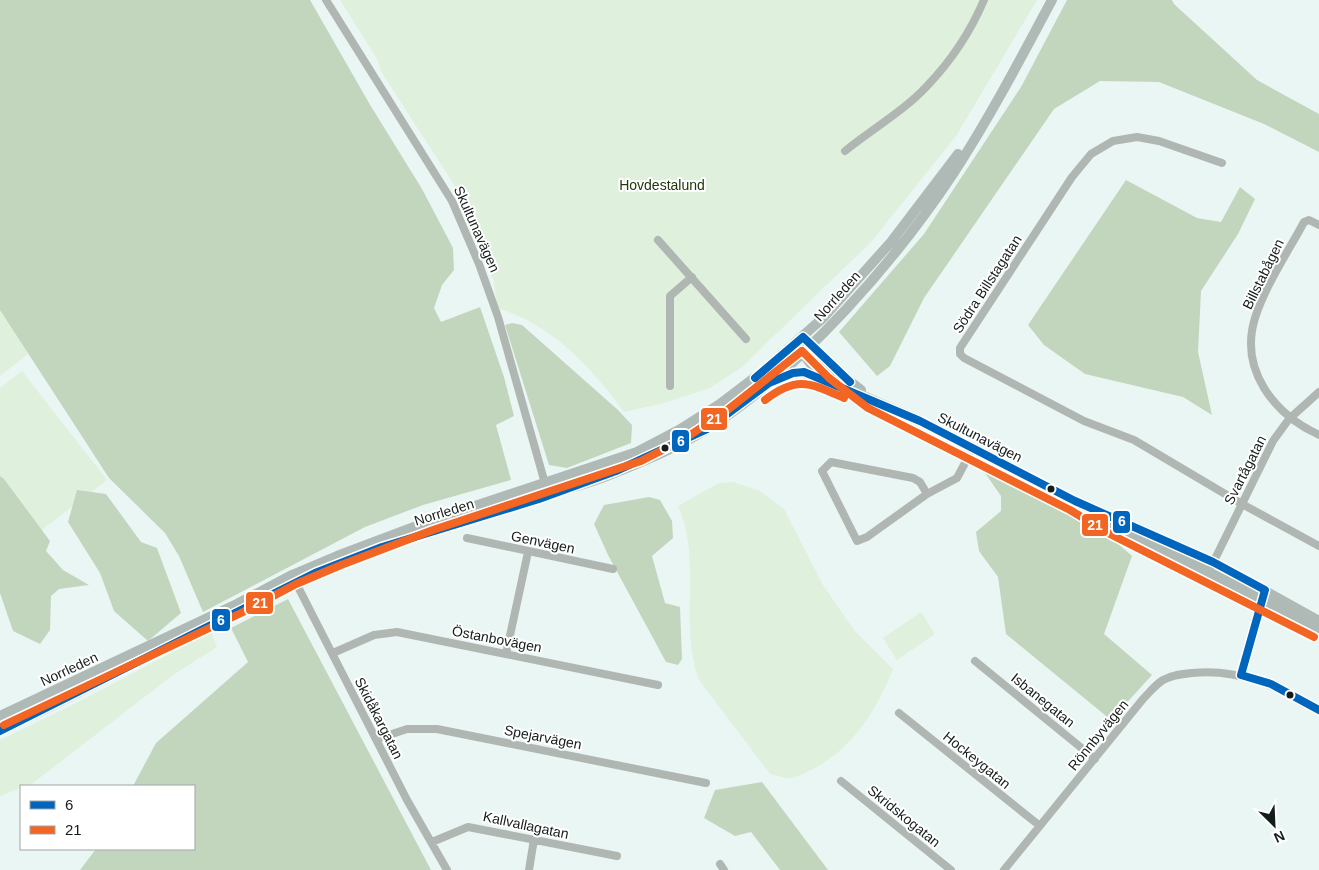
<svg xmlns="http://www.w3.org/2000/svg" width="1319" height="870" viewBox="0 0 1319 870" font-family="Helvetica,sans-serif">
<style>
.green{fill:#dff0dc}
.forest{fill:#c2d6be}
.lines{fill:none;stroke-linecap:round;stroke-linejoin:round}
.minor{stroke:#b0b7b3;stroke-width:8}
.major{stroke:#afbab6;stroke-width:10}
.bus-1-casing{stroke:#fff;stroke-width:11}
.bus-2-casing{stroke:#fff;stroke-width:11}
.bus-1{stroke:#0065bd;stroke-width:8}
.bus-2{stroke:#f26522;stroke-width:8}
.bus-dot{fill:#151d1b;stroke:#fff;stroke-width:2}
.labels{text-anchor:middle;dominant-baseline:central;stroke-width:4;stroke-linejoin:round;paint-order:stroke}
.park-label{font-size:14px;fill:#20380b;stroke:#fff}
.street-label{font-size:14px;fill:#151d1b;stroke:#fff}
.line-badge{stroke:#fff;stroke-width:2}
.badge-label{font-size:14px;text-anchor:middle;font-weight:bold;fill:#fff}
</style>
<rect width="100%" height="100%" fill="#eaf6f4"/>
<path class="green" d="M340 0H1037L956 136 871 242 742 367 710 388 664 403 624 412C591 367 552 324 497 308L494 281 471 235 453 183 382 73 377 59Z
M0 308 33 350 0 376Z
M22 371 107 480 39 532 0 481V388Z
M733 482 760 491 784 509 823 585 854 630 893 669C877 710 852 750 811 770 805 773 796 778 789 778 783 778 776 775 770 774L699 680C678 623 703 562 678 506L719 483Z
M921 612 935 634 897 660 883 638Z
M211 632 217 647 173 675 33 783 0 796V740L78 702Z"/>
<path class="forest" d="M0 0H310L369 103 422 189 453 248 454 270 442 285 434 308 441 322 480 307 504 377 514 416 496 425 511 480 423 505 365 527 203 612 179 556 165 533 109 478 0 310Z
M1067 0H1172L1174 4 1257 80 1319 114V152L1264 124 1159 82 1100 81 1054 109 924 298 890 366 877 376 839 332 924 234 1021 87Z
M1126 180 1197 218 1221 222 1240 187 1255 199 1238 234 1201 291 1198 352 1212 415 1183 397 1085 374 1044 345 1028 325Z
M512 323 522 325 618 410 632 425 631 443 567 468 549 465 505 325Z
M978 463 1108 535 1132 556 1104 634 1152 675 1111 720 1006 634 998 577 979 551 976 532 1001 511V496Z
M0 476 4 479 50 541 46 551 63 570 89 585 59 589 51 596 50 630 40 644 13 631 0 593Z
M77 490 106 494 141 542 157 548 181 613 148 641 114 611 100 573 68 522Z
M649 497 660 500 672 521 673 538 652 556 665 603 680 607 682 659 678 665 666 662 608 555 594 524 604 505Z
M288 599 431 870H80L96 849H194V786H133L156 743 248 662 231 628Z
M762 782 828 870H780L751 832 735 836 704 818 715 790Z"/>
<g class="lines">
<path class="minor" d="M326 0 452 201 479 264 498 317 548 494
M845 151C872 129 904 111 927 86 951 61 970 33 984 0
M1222 163 1159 141 1137 137 1113 141 1091 154 1072 177 960 348V354L964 358 1084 421 1134 440 1242 504 1319 546
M1319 225 1309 220 1304 222C1288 252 1265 286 1255 318 1239 370 1274 414 1319 435
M658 240 746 339
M670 386V296L692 277
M927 494 867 537 857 541 822 471 831 462 913 478 920 482 927 494 957 478 973 448
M467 538 613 569
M1211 567 1273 441 1289 419 1319 392
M294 579 407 800 447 870
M333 653 374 635 397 632 658 685
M506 654 528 552
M975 661 1095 759
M1241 675 1263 595
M899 713 1040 826
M377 739 407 729H437L706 783
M841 781 951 870
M432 842 468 827 617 856
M720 864 724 870
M529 870 534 839
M1004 870 1143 699C1150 692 1155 685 1163 680 1172 675 1182 674 1192 673 1239 668 1279 687 1319 710"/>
<path class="major" d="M807 341 835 370 861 390
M804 346 807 359 812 365 839 385 920 421 1075 501 1213 562 1319 621
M778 377C799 369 804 372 824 380
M1106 520 1319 628
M0 716 237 604 292 575 337 556 430 521 637 452 679 430 720 404 762 372 823 318 891 242 958 154
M0 731C115 678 224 611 341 562 405 536 471 518 537 498 565 489 593 483 619 471 652 458 686 443 715 424 804 365 894 263 953 174 989 119 1021 58 1052 0"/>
<defs>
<path id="bus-1" d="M755 378 803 337 850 382
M1241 675 1271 684 1319 710
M0 731 315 573 382 547 539 499 616 471 707 429 769 383 793 373 804 372 920 421 1075 501 1213 562 1265 590 1241 675"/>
<path id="bus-2" d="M765 400C797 375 810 383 844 398
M4 725 241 613 296 584 341 565 433 530 641 461 684 439 725 412 802 351 829 378 868 408 1070 510 1110 534 1314 637"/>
</defs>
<use href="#bus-1" class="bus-1-casing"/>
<use href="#bus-2" class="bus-2-casing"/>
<use href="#bus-1" class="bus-1"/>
<use href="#bus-2" class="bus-2"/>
</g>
<g class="bus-dot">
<circle cx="665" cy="448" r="4.5"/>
<circle cx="1051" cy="489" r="4.5"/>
<circle cx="1290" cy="695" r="4.5"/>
</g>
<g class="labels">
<g class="park-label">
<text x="662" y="185">Hovdestalund</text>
</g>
<g class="street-label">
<text transform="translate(477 229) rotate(66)">Skultunavägen</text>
<text transform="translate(1263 274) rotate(-64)">Billstabågen</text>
<text transform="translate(987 284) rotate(-57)">Södra Billstagatan</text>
<text transform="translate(837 296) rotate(-48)">Norrleden</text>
<text transform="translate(980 437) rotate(27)">Skultunavägen</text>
<text transform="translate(1245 470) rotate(-63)">Svartågatan</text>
<text transform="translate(444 512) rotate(-17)">Norrleden</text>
<text transform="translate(543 542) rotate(12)">Genvägen</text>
<text transform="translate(497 639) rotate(11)">Östanbovägen</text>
<text transform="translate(69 669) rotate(-25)">Norrleden</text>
<text transform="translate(1043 700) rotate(39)">Isbanegatan</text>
<text transform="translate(379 718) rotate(63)">Skidåkargatan</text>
<text transform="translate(1098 735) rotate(-51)">Rönnbyvägen</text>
<text transform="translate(543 737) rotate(11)">Spejarvägen</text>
<text transform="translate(977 760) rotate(39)">Hockeygatan</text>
<text transform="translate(904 816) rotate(39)">Skridskogatan</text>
<text transform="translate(526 825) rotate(12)">Kallvallagatan</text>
</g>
</g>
<g class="line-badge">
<rect x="700" y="407" width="28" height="24" rx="5" fill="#f26522"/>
<rect x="671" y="429" width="19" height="24" rx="5" fill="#0065bd"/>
<rect x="1112" y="510" width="19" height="24" rx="5" fill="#0065bd"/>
<rect x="1081" y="513" width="28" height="24" rx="5" fill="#f26522"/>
<rect x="245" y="591" width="29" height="24" rx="5" fill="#f26522"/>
<rect x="211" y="608" width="20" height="24" rx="5" fill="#0065bd"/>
</g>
<g class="badge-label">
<text x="714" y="424">21</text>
<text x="681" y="446">6</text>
<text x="1122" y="526">6</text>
<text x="1095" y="530">21</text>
<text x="260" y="608">21</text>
<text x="221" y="625">6</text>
</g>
<rect x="20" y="785" width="175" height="65" fill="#ffffff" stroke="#a1a5a4"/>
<rect x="30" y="801" width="25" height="8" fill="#0065bd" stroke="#a1a5a4"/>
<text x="65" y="810" font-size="15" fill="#151d1b">6</text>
<rect x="30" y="826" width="25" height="8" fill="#f26522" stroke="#a1a5a4"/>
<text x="65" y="835" font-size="15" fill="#151d1b">21</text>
<g transform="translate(1274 825) rotate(156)" stroke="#ffffff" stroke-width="4" paint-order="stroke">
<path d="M0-4L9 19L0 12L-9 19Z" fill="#151d1b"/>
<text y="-8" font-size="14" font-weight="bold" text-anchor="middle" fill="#151d1b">N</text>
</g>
</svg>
